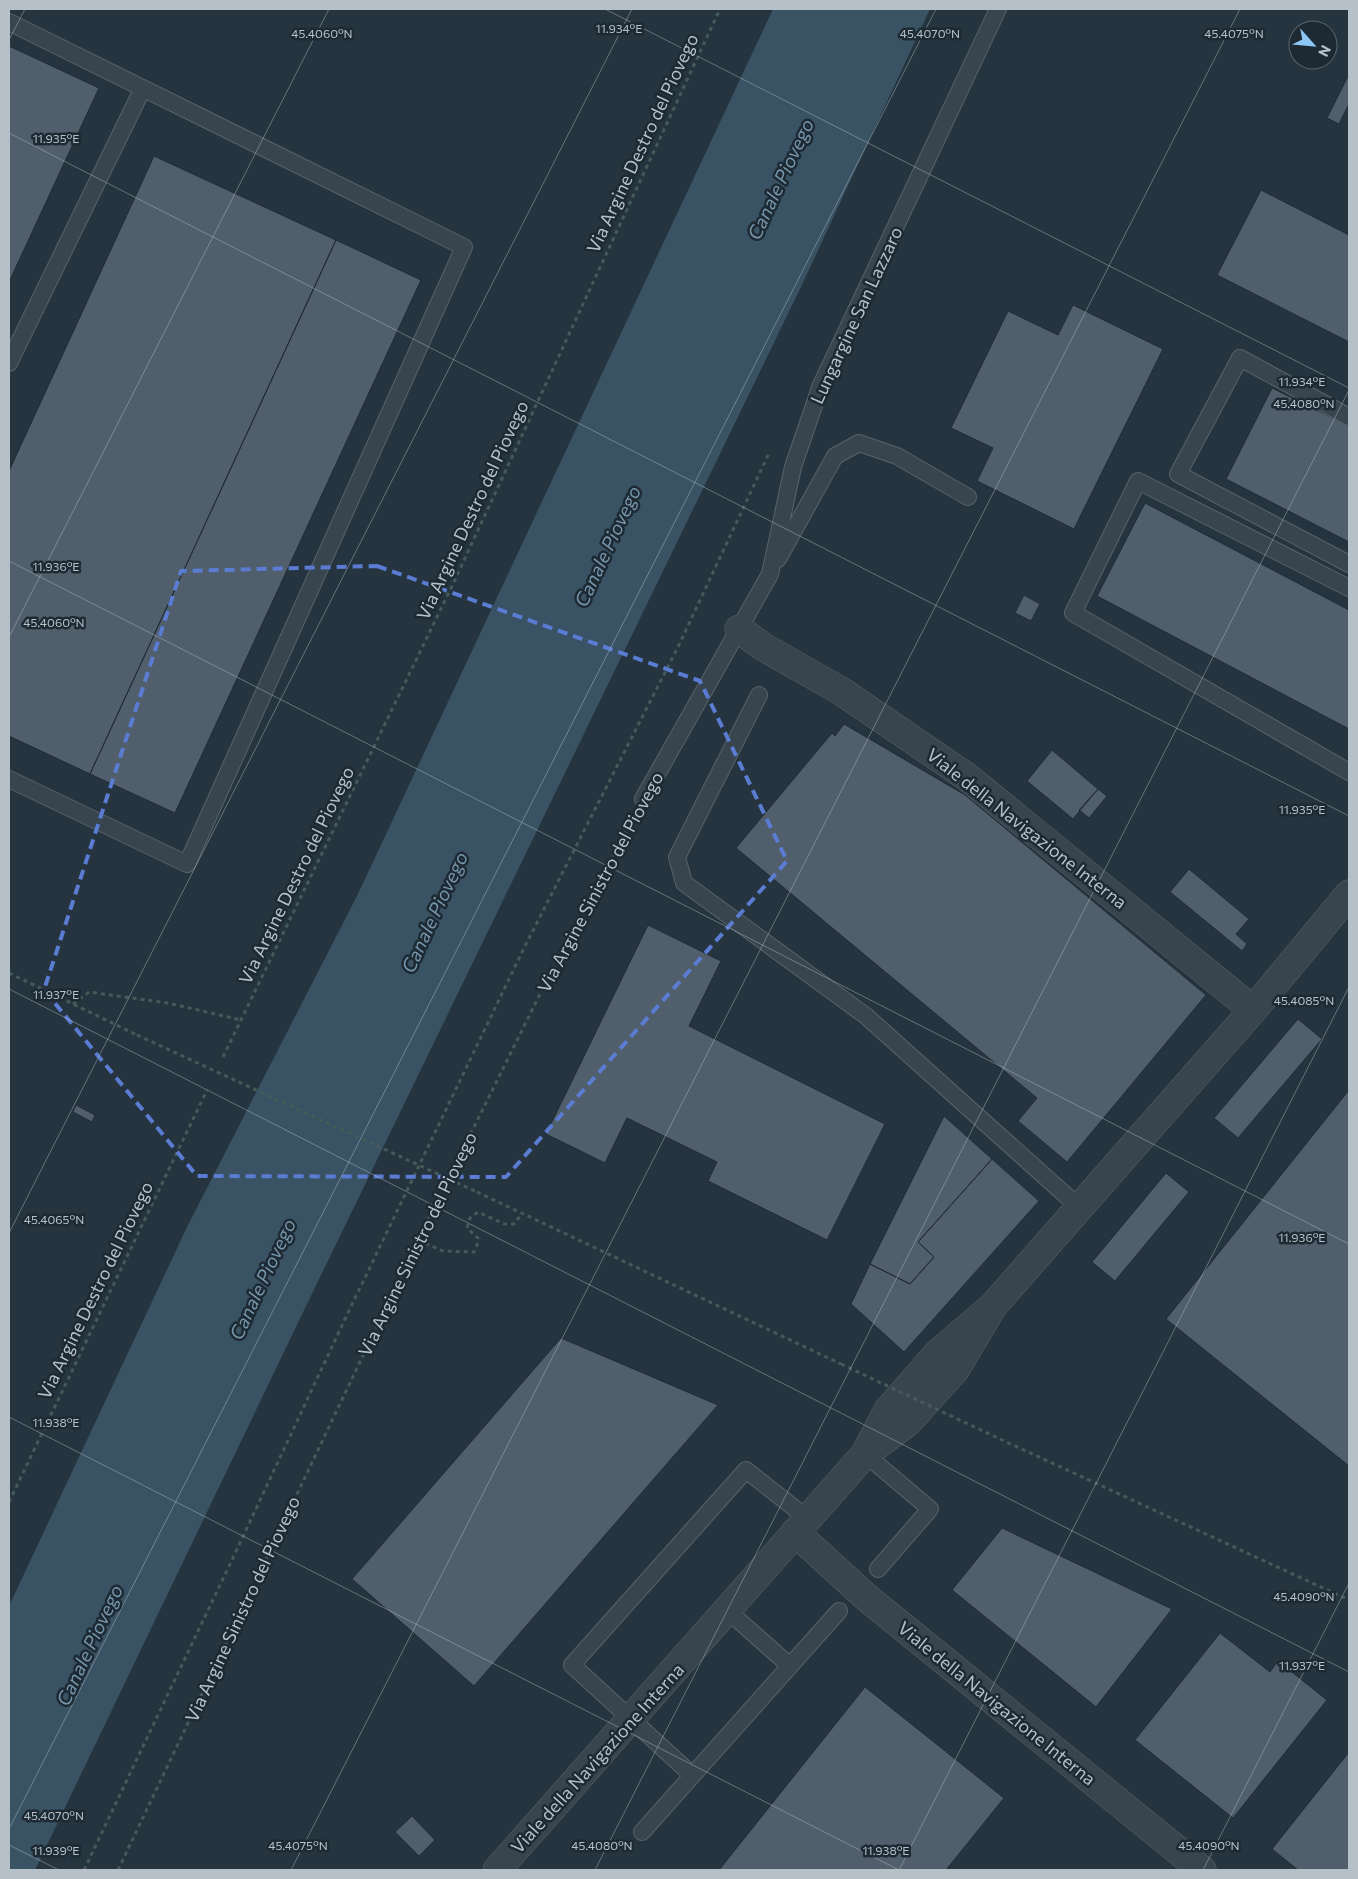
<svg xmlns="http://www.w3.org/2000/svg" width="1358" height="1879" viewBox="0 0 1358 1879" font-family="Commissioner,sans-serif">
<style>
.water{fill:#395364}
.building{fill:#505f6b;stroke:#202c35}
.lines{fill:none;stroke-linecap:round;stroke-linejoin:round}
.service-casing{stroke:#57636c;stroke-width:18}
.minor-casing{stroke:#57636c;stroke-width:29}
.path{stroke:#455b59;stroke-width:3;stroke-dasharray:4 4;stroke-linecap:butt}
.service{stroke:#39454e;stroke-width:16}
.minor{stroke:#39454e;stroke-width:28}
.path-bridge{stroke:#455b59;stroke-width:3;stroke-dasharray:4 4;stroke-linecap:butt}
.marked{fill:none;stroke:#5a7cd2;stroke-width:4;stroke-dasharray:10 6;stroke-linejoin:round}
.ticks{fill:none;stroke:#b5c0c9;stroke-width:1;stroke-opacity:0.45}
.labels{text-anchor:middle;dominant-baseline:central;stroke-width:5;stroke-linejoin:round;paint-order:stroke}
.street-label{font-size:18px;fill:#b5c0c9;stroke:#1e2a33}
.water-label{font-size:19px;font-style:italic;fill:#7596ab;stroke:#1e2a33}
.ticks-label{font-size:12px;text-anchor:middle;fill:#b5c0c9;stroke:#1e2a33;stroke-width:5;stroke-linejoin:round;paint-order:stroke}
</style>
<rect width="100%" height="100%" fill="#25343e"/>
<path class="water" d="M773 9H930L801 287 307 1304 35 1870H9V1606L188 1225 357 896Z"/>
<path class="building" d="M9 46 99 88 9 282Z
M1349 74V104L1339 124 1327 118Z
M154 156 336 240 90 774 9 736V471Z
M1261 190 1349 235V342L1217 275Z
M336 240 421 280 175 813 90 774Z
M1073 305 1163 349 1074 529 977 481 993 448 951 428 1008 311 1058 335Z
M1272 388 1349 426V542L1226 479Z
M1145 503 1349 610V729L1097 596Z
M1024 595 1040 604 1031 621 1015 613Z
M844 724 965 795 1206 995 1067 1162 1018 1121 1037 1098 736 848 832 733 835 736Z
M1052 750 1098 789 1073 819 1027 781Z
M1098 789 1107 796 1089 818 1079 810Z
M1189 869 1249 919 1236 934 1247 944 1242 951 1170 892Z
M648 925 721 961 689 1026 885 1124 827 1240 708 1181 717 1162 627 1118 605 1163 546 1134Z
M1298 1019 1322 1039 1238 1138 1214 1118Z
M1349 1090V1466L1166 1319Z
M76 1105 95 1115 92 1122 73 1112Z
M944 1116 992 1159 918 1242 934 1257 910 1284 870 1264Z
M992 1159 1039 1201 904 1352 851 1304 870 1264 910 1284 934 1257 918 1242Z
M1166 1173 1189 1192 1115 1281 1092 1262Z
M561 1338 718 1405 474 1686 352 1579Z
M1002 1528 1172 1609 1096 1707 952 1590Z
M1220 1633 1270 1672 1278 1661 1327 1700 1233 1818 1135 1740Z
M865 1687 1004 1798 946 1870H719Z
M1349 1752V1870H1298L1272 1849Z
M412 1816 435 1840 419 1856 395 1832Z"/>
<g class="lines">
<defs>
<path id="service" d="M9 22 464 247 187 864 9 779
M9 363 143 88
M1349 417 1240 358 1178 474 1349 564
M778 559 835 456 859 443 897 456 968 497
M1349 588 1138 481 1073 613 1349 772
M759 695 677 857 684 883 866 1016 1080 1208
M643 799 770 574 793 467 821 385 998 9
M865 1454 930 1509 878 1569
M727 1610 790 1666
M692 1775 572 1665 746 1470 807 1518
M642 1832 839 1611"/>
<path id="minor" d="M739 629 762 646 841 691 967 777 1253 1010
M868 1448 888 1410 937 1354 993 1306 1253 1010 1349 894
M795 1532 866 1597 1202 1870
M497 1870 865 1454 908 1422 955 1370 993 1306"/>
</defs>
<use href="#service" class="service-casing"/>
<use href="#minor" class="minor-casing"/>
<path class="path" d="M9 973 137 1035
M73 1004 89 992 168 1003 241 1020
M223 1057 453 584 720 9
M477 1192 841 1364
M418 1240 443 1251 474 1252 477 1245 478 1238 467 1228 470 1218 478 1212 504 1224H514L521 1215
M1000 1439 1349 1600
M9 1502 207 1090
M84 1870 231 1562 345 1319 524 948 678 647 770 451
M118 1870 418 1240 540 994 632 820"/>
<use href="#service" class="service"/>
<use href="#minor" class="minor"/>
<path class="path-bridge" d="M137 1035 477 1192
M841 1364 1000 1439"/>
</g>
<path class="marked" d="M377 566 700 681 787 861 506 1177 197 1176 44 990 181 571Z"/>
<path class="ticks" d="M605 9 1349 388M9 40 25 9M9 133 1349 816M9 561 1349 1244M9 637 329 9M9 989 1349 1672M9 1233 632 9M9 1417 899 1870M9 1829 936 9M9 1845 59 1870M291 1870 1240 9M595 1870 1349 390M899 1870 1349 987M1203 1870 1349 1583"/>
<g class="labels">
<g class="street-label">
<text transform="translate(642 143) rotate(-65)">Via Argine Destro del Piovego</text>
<text transform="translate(856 315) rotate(-65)">Lungargine San Lazzaro</text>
<text transform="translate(472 510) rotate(-65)">Via Argine Destro del Piovego</text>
<text transform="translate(1027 828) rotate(38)">Viale della Navigazione Interna</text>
<text transform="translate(296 875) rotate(-64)">Via Argine Destro del Piovego</text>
<text transform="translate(600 882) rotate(-62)">Via Argine Sinistro del Piovego</text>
<text transform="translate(417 1244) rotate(-64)">Via Argine Sinistro del Piovego</text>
<text transform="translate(95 1290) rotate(-64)">Via Argine Destro del Piovego</text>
<text transform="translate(242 1609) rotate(-65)">Via Argine Sinistro del Piovego</text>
<text transform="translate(997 1703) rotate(39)">Viale della Navigazione Interna</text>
<text transform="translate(597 1758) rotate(-48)">Viale della Navigazione Interna</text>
</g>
<g class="water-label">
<text transform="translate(780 179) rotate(-65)">Canale Piovego</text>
<text transform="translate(607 546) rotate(-65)">Canale Piovego</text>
<text transform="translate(434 912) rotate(-65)">Canale Piovego</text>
<text transform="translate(262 1279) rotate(-65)">Canale Piovego</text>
<text transform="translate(89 1645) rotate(-65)">Canale Piovego</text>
</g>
</g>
<g class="ticks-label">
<text x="619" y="33">11.934°E</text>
<text x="322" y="38">45.4060°N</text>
<text x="930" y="38">45.4070°N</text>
<text x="1234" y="38">45.4075°N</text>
<text x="56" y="143">11.935°E</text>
<text x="1302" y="386">11.934°E</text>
<text x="1304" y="408">45.4080°N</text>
<text x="56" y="571">11.936°E</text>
<text x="54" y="627">45.4060°N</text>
<text x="1302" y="814">11.935°E</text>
<text x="56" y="999">11.937°E</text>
<text x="1304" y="1005">45.4085°N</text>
<text x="54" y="1224">45.4065°N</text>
<text x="1302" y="1242">11.936°E</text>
<text x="56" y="1427">11.938°E</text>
<text x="1304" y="1601">45.4090°N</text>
<text x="1302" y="1670">11.937°E</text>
<text x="54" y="1820">45.4070°N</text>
<text x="298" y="1850">45.4075°N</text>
<text x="602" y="1850">45.4080°N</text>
<text x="1209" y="1850">45.4090°N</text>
<text x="886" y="1855">11.938°E</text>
<text x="56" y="1855">11.939°E</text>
</g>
<rect width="1358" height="1879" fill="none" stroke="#b5c0c9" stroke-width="20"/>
<g transform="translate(1313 45) rotate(117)"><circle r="24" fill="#1e2a33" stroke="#5a666f"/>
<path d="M0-4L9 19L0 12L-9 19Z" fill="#8dc7f6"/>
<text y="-8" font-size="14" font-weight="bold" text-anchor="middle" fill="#b5c0c9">N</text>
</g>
</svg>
